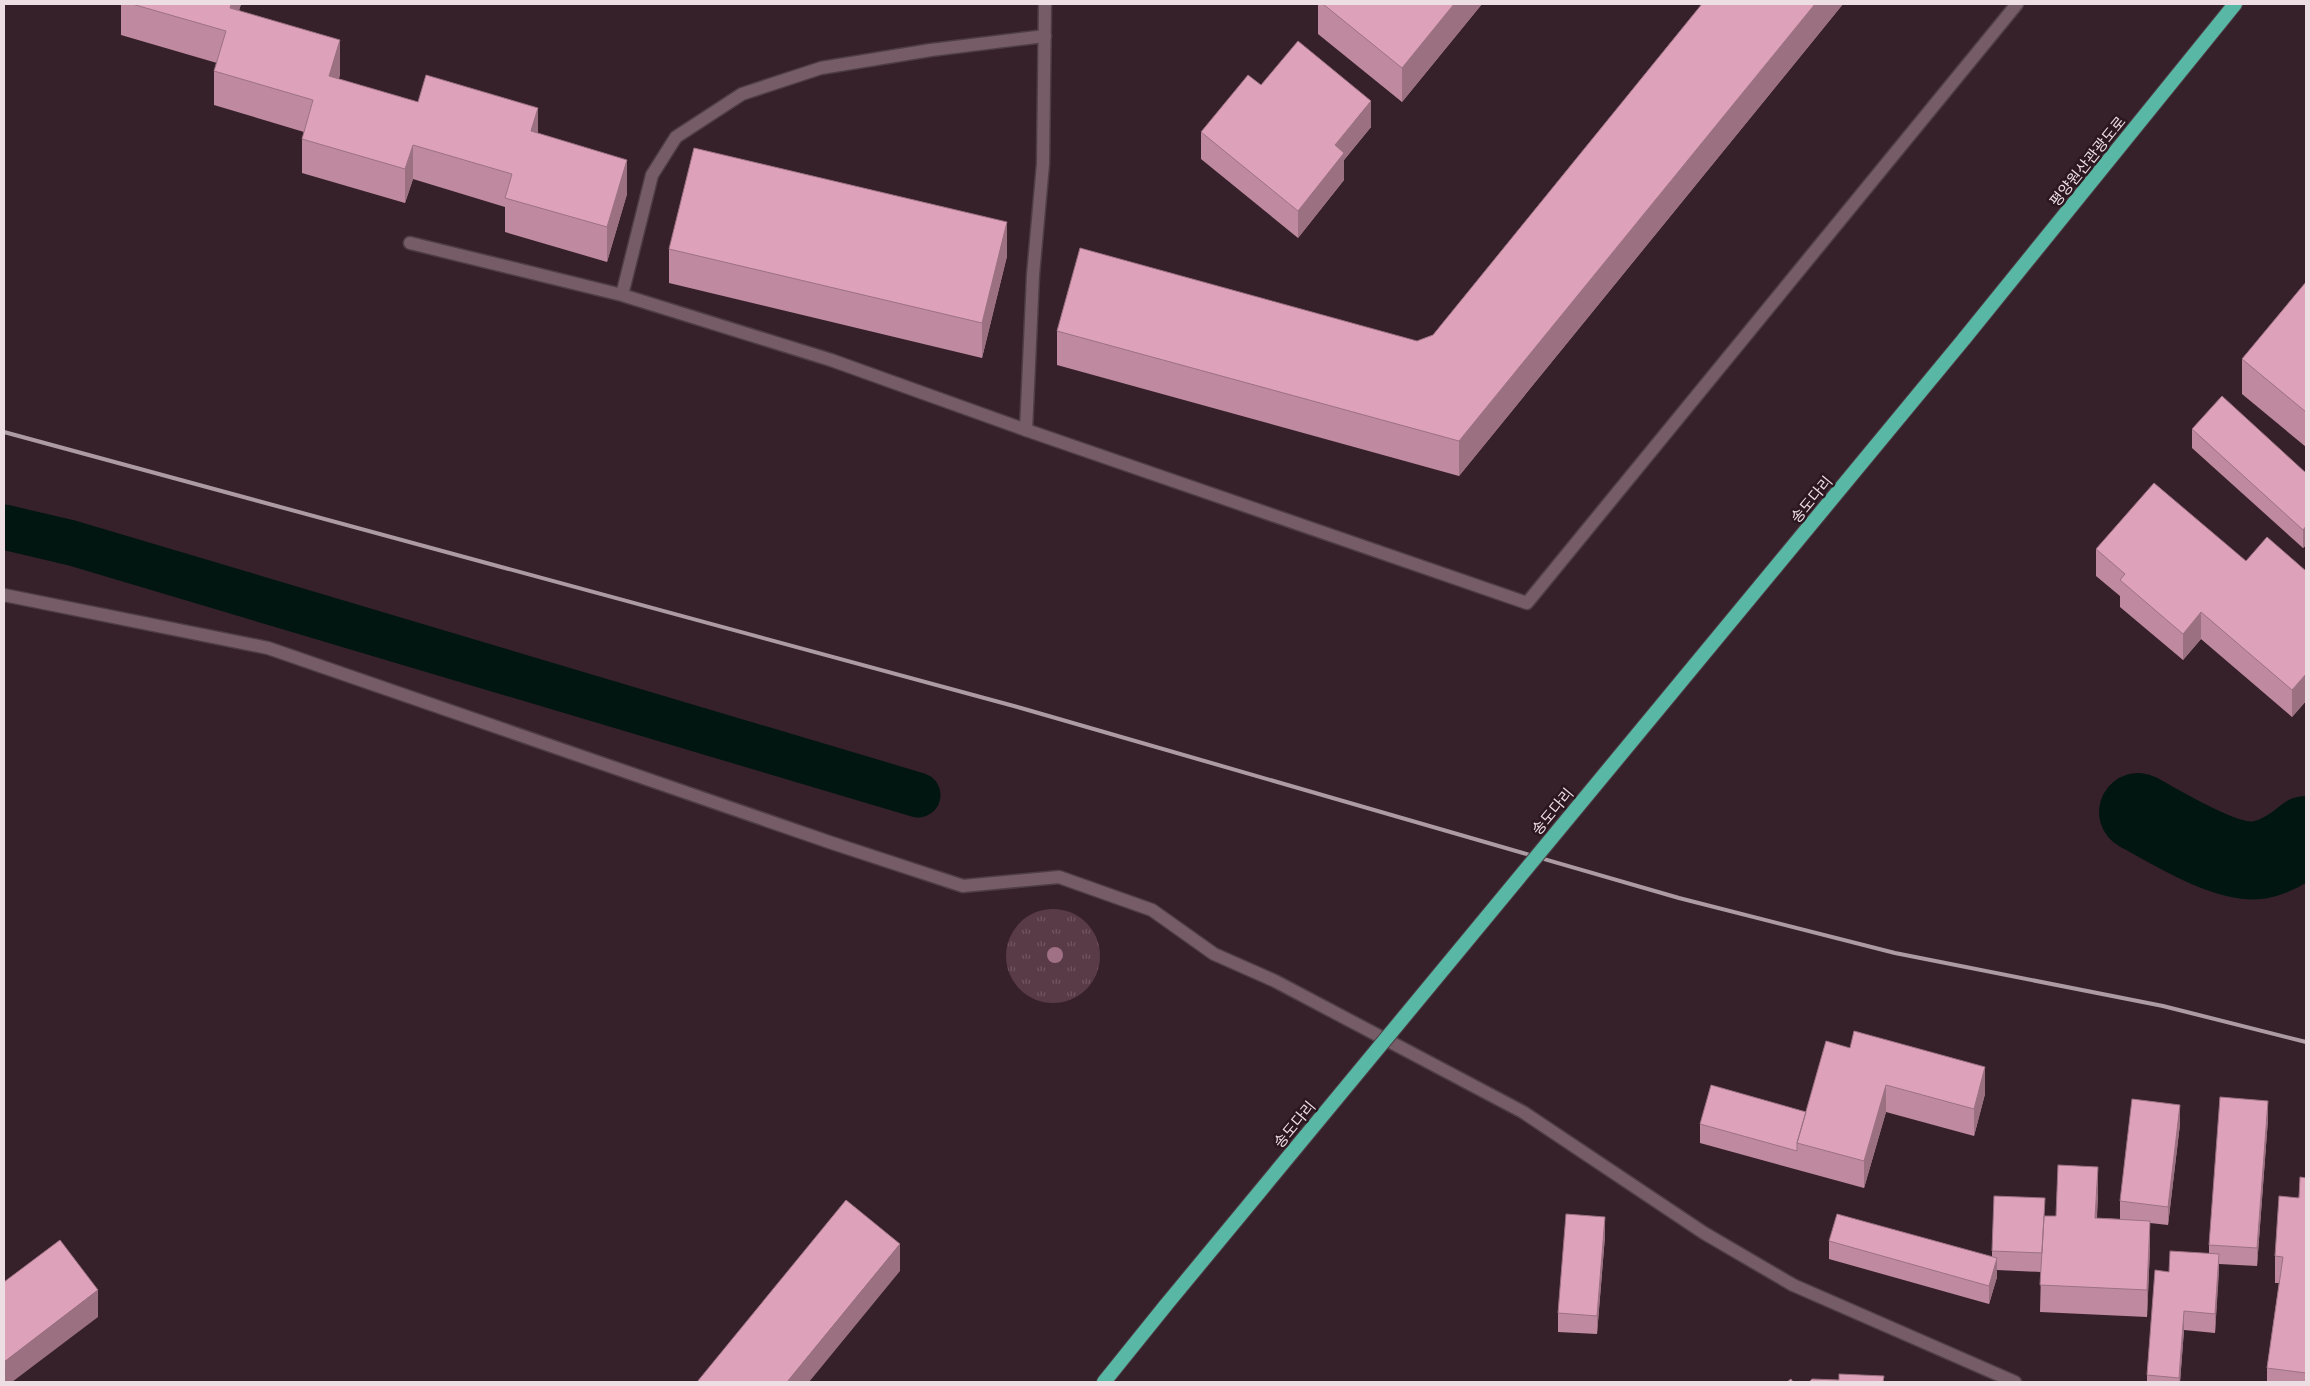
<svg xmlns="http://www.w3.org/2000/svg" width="2310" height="1386" viewBox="0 0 2310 1386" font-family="'Exo 2','Noto Sans KR',sans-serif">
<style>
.grass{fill:url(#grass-tufts)}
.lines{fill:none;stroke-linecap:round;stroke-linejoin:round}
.canal{stroke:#011611;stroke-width:45}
.river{stroke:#011611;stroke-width:78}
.minor-casing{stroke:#4f3d45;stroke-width:15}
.tertiary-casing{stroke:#4f3d45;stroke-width:15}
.trunk-casing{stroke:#4f3d45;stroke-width:16}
.minor{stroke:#755c66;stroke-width:12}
.tertiary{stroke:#755c66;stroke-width:12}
.trunk{stroke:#59b8a5;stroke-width:14}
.rail{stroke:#ac9ba2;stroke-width:4}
.trunk-bridge-casing{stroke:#4f3d45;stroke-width:16;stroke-linecap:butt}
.trunk-bridge{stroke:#59b8a5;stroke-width:14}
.tree{fill:#a07185}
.wall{fill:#bf8aa0}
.shaded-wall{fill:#9b7182}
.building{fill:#dea1ba;stroke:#9b7182}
.labels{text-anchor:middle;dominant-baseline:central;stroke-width:5;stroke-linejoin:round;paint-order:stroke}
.street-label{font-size:15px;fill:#eddee4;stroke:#2c1720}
</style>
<defs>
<pattern id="grass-tufts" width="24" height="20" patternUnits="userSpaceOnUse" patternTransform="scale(1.25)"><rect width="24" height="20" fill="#593a47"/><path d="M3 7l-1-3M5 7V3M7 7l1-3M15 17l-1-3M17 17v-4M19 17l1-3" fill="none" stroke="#715661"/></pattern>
</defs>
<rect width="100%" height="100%" fill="#36212a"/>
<path class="grass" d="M1006 956a47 47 0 1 1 94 0a47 47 0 1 1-94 0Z"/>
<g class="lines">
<path class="canal" d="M4 527 72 543 918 795"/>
<path class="river" d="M2138 812C2168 828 2226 865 2259 860 2276 857 2293 846 2306 835"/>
<defs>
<path id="minor" d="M410 243 622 295 831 360 1026 430 1527 603 2017 4
M622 295 652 175 676 137 742 94 821 68 931 50 1045 36
M4 595 268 648 832 843 963 886 1059 877 1152 910 1214 954 1275 981 1523 1112 1704 1233 1793 1285 2015 1382"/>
<path id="tertiary" d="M1026 430 1033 275 1043 164 1045 4"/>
<path id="trunk" d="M1964 339 2235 4
M1104 1382 1166 1305"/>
</defs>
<use href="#minor" class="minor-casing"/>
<use href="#tertiary" class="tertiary-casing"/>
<use href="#trunk" class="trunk-casing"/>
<use href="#minor" class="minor"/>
<use href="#tertiary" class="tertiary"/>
<use href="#trunk" class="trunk"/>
<path class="rail" d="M4 432 1021 708 1679 898 1895 953 2163 1006 2306 1042"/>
<defs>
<path id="trunk-bridge" d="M1166 1305 1964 339"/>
</defs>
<use href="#trunk-bridge" class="trunk-bridge-casing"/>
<use href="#trunk-bridge" class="trunk-bridge"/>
</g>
<circle class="tree" cx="1055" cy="955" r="8"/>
<path class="wall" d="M121 4H241L239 10 340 74 339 79 418 102 538 134 627 194 607 262 505 232V207L413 179 405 203 302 173V139L304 132 214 105V71L217 63 121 35Z
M1318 4H1482L1402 102 1318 34Z
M1702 4H1843L1459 476 1057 365V331L1417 341 1433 335Z
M1261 85 1371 127 1344 160V180L1298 238 1201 159V132Z
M669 249 1007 256 982 358 669 283Z
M2306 282V447L2242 394V359Z
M2192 429 2306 473V545L2303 548 2192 448Z
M2096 549 2246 561 2306 571V701L2292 717 2201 639 2183 660 2120 607V596L2096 576Z
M1826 1041 1985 1094 1974 1136 1886 1112 1864 1188 1700 1143V1124L1806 1112Z
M2268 1119 2257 1266 2219 1264 2215 1333 2184 1330 2180 1382H2147V1375L2169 1272 2209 1254V1245Z
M2180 1124 2168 1225 2150 1223V1248L2147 1317 2040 1312 2041 1272 1997 1270V1277L1989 1304 1829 1259V1241L1992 1257V1251L2045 1216H2056L2098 1194 2097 1218 2120 1219V1201Z
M2306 1178V1382H2267V1368L2279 1283H2275V1256Z
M1605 1236 1597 1334 1558 1332V1313Z"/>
<path class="shaded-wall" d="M231 4H241L230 42V8Z
M1454 4H1482L1402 102V68Z
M1815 4H1843L1459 476V441Z
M340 40V74L329 110V76Z
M1371 101V127L1344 160V180L1298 238V211L1335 145Z
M538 108V142L531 131Z
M413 145V179L405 203V169Z
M627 160V194L607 262V227Z
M1007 222V256L982 358V323Z
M2306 526V545L2303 548V530Z
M2201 612V639L2183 660V634Z
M2306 674V701L2292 717V690Z
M1985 1067V1094L1974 1136V1109Z
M1886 1085V1112L1864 1188V1161Z
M2268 1101V1119L2257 1266V1248Z
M2180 1105V1124L2168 1225V1207Z
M2098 1167V1194L2095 1245V1218Z
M1605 1217V1236L1597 1334V1316Z
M2150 1221V1248L2147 1317V1290Z
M900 1244V1271L809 1382H787Z
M2219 1254V1273L2215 1333V1314Z
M1997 1258V1277L1989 1304V1286Z
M98 1290V1317L12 1382H4V1362Z
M2184 1311V1330L2180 1382H2179Z"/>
<path class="building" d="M132 4H231L230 8 340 40 329 76 418 102 426 75 538 108 531 131 627 160 607 227 505 198 512 174 413 145 405 169 302 139 313 100 214 71 226 31Z
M1323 4H1454L1402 68Z
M1702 4H1815L1459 441 1057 331 1080 248 1417 341 1433 335Z
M1298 41 1371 101 1335 145 1344 153 1298 211 1201 132 1248 75 1261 85Z
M694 148 1007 222 982 323 669 249Z
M2306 282V412L2242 359Z
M2222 396 2306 473V526L2303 530 2192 429Z
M2154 483 2246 561 2267 537 2306 571V674L2292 690 2201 612 2183 634 2120 580 2125 574 2096 549Z
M1854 1031 1985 1067 1974 1109 1886 1085 1864 1161 1797 1143 1826 1041 1850 1048Z
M1711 1085 1806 1112 1797 1143V1151L1700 1124Z
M2220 1097 2268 1101 2257 1248 2209 1245Z
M2132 1099 2180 1105 2168 1207 2120 1201Z
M2058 1165 2098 1167 2095 1218 2150 1221 2147 1290 2040 1285 2044 1216H2056Z
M2300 1177 2306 1178V1373L2267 1368 2283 1257 2275 1256 2279 1196 2299 1198Z
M1994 1196 2045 1198 2042 1253 1992 1251Z
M846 1200 900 1244 787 1382H697Z
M1566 1214 1605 1217 1597 1316 1558 1313Z
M1837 1214 1997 1258 1989 1286 1829 1241Z
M60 1240 98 1290 4 1362V1282Z
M2170 1251 2219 1254 2215 1314 2184 1311 2179 1378 2147 1375 2155 1270 2169 1272Z
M1839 1374 1884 1376 1883 1382H1809L1812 1379 1839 1380Z
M1791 1379 1793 1382H1787Z"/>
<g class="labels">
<g class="street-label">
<text transform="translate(2087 161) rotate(-51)">평양원산관광도로</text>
<text transform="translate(1811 499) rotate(-50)">송도다리</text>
<text transform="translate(1552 811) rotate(-50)">송도다리</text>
<text transform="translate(1294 1124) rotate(-50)">송도다리</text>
</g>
</g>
<rect width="2310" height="1386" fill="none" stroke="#eddee4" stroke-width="10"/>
</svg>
